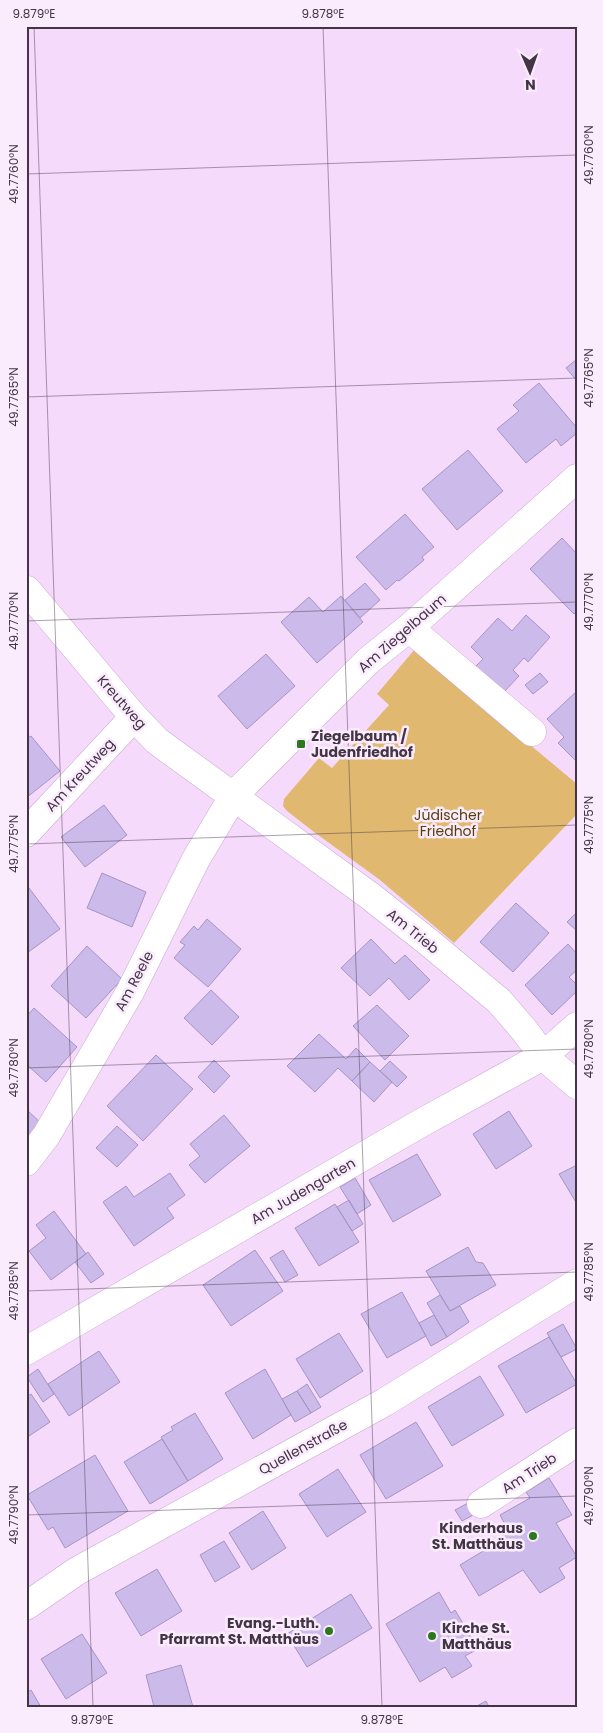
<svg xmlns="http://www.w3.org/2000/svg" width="603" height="1733" viewBox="0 0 603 1733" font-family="Poppins,sans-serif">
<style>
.green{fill:#e1b870}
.building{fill:#ccbbea;stroke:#a595c3}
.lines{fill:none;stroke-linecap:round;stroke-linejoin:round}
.minor-casing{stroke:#caa8d0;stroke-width:29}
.minor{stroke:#fff;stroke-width:28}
.ticks{fill:none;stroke:#433546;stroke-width:1;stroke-opacity:0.45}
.poi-dot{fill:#2d781f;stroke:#fbecfd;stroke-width:2}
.labels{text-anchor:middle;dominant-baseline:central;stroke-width:5;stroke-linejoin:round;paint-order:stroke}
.street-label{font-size:14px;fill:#433546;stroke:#fbecfd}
.poi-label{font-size:14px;font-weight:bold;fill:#433546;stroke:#fbecfd;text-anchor:start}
.park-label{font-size:14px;fill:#563e09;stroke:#fbecfd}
.neatline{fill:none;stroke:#433546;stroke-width:2}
.ticks-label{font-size:12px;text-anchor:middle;fill:#433546}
</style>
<rect width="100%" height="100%" fill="#f6dafb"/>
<path class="green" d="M415 649 577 784V814L454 943 380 880 314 832 287 811 283 806 284 799 319 758 332 768 389 705 377 694Z"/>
<path class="building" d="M577 359V381L566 368Z
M539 383 577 428V433L561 446 556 439 526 463 497 429 519 411 513 405Z
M468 450 503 491 457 530 422 489Z
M405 514 434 547 422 557 424 560 399 581 397 580 386 590 356 557Z
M562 538 577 554V611L574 614 530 569Z
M365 583 380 600 360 618 345 600Z
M341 596 363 622 317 663 281 622 309 597 323 612Z
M526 615 550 637 528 662 524 658 513 670 519 676 502 694 474 668 483 659 471 647 498 618 512 631Z
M266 654 295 686 247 729 218 696Z
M540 673 548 682 533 694 525 685Z
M577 691V762L558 743 564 737 547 719Z
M31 736 60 771 26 798V739Z
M104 805 127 835 85 867 61 837Z
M102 873 146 892 132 927 87 908Z
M26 884 60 929 27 953 26 951Z
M516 903 549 933 513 972 480 942Z
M577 912V931L567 922Z
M207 919 241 949 208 987 174 958 185 945 180 942 194 926 198 930Z
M371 939 395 964 405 955 430 980 409 1000 389 978 370 996 341 968Z
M568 944 577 954V970L569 977 577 985V991L552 1015 525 985Z
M87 946 122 979 86 1018 51 986Z
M211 990 239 1017 212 1045 184 1018Z
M377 1005 409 1036 385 1060 353 1026Z
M34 1008 77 1047 46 1082 26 1064V1043L28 1041 26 1038V1017Z
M319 1034 346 1059 356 1048 370 1062 352 1081 338 1068 315 1092 287 1066Z
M156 1055 193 1089 143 1141 107 1106Z
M214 1060 230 1076 214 1093 198 1077Z
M390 1061 407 1077 397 1087 380 1071Z
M370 1062 392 1082 374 1102 352 1081Z
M26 1109 43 1125 26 1142Z
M509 1111 532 1146 496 1169 473 1134Z
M224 1115 250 1146 205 1183 189 1165 200 1156 190 1144Z
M117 1126 138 1145 117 1167 96 1148Z
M417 1154 441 1195 393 1222 369 1180Z
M577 1165V1204L559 1174Z
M170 1173 185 1195 167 1208 174 1218 134 1246 103 1202 126 1186 134 1197Z
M355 1178 371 1205 357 1214 340 1187Z
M349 1200 363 1224 352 1231 337 1207Z
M335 1204 359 1242 319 1266 295 1228Z
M54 1211 86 1254 51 1280 29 1251 46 1238 36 1225Z
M468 1247 476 1262 483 1263 496 1285 450 1311 426 1271Z
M255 1250 283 1291 231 1326 203 1285Z
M283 1250 298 1275 285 1282 270 1258Z
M88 1252 104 1274 91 1283 75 1262Z
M402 1292 426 1336 387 1358 361 1314Z
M440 1295 450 1311 460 1306 469 1322 447 1337 427 1303Z
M434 1315 447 1337 431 1346 419 1323Z
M563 1324 577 1349 561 1357 547 1333Z
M339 1333 363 1371 320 1398 296 1359Z
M549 1337 577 1384 526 1413 498 1366Z
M99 1351 120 1382 69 1416 48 1384Z
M38 1369 54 1394 43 1402 27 1377Z
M265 1369 291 1415 253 1439 225 1393Z
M480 1376 504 1415 452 1446 428 1407Z
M307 1384 321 1407 311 1413 297 1391Z
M297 1391 311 1413 295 1422 282 1399Z
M31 1394 50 1422 26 1438V1397Z
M195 1413 223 1459 188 1481 161 1437 173 1430 171 1427Z
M416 1422 443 1466 386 1499 360 1455Z
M162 1439 188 1481 150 1504 124 1462Z
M95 1455 128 1511 65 1548 53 1527 48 1530 27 1495Z
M338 1469 366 1512 327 1537 299 1494Z
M549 1478 572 1515 556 1523 577 1557 559 1568 565 1578 540 1593 523 1570 479 1596 460 1565 498 1542 496 1540 509 1532 500 1515 530 1498 526 1492Z
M470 1502 477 1513 462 1521 455 1510Z
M263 1511 286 1548 252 1570 229 1533Z
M224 1541 240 1567 215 1582 200 1555Z
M157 1569 182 1611 141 1636 115 1593Z
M439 1592 451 1613 455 1610 478 1649 465 1656 472 1666 452 1678 445 1667 420 1682 386 1624Z
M351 1594 372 1628 307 1667 287 1634Z
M82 1634 107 1673 66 1699 41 1659Z
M181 1665 193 1707H154L146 1675Z
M31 1690 41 1707H26V1693Z
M486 1701 489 1707H475Z"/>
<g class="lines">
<defs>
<path id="minor" d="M27 590 134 717 157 741 370 896 427 941 499 1001 525 1031 543 1056 577 1085
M409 628 532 732
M26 833 134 717
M26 1162 46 1136 130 992 196 859 234 795 369 660 409 628 577 478
M26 1351 421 1123 543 1056 577 1026
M481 1504 577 1442
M26 1606 77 1571 385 1402 577 1283"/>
</defs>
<use href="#minor" class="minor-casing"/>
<use href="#minor" class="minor"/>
</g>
<path class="ticks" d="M34 26 93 1707M323 26 382 1707M26 174 577 155M26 397 577 378M26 621 577 602M26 844 577 825M26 1068 577 1049M26 1291 577 1272M26 1515 577 1496"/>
<g class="poi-dot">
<rect x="296" y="739" width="10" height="10" rx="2.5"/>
<circle cx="533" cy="1536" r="5"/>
<circle cx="329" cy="1631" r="5"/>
<circle cx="432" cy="1636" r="5"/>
</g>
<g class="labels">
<g class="street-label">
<text transform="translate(402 633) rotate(-41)">Am Ziegelbaum</text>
<text transform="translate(122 702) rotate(49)">Kreutweg</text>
<text transform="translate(80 775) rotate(-47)">Am Kreutweg</text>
<text transform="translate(413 931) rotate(39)">Am Trieb</text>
<text transform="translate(134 981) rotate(-62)">Am Reele</text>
<text transform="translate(303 1191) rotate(-30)">Am Judengarten</text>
<text transform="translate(303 1447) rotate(-29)">Quellenstraße</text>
<text transform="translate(529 1473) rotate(-33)">Am Trieb</text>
</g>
<g class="poi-label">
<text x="311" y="736">Ziegelbaum /<tspan x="311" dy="16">Judenfriedhof</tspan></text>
<text x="523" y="1528" text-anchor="end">Kinderhaus<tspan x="523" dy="16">St. Matthäus</tspan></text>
<text x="319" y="1623" text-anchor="end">Evang.-Luth.<tspan x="319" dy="16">Pfarramt St. Matthäus</tspan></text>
<text x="442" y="1628">Kirche St.<tspan x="442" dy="16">Matthäus</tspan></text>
</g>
<g class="park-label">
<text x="448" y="815">Jüdischer<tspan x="448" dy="16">Friedhof</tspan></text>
</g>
</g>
<rect width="603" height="1733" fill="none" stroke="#fbecfd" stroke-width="55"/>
<g transform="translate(530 72) rotate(178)" stroke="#fbecfd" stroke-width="4" paint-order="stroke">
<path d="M0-4L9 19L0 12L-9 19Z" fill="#433546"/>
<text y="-8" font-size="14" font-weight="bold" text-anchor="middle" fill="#433546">N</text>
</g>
<rect x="28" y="28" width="548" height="1678" class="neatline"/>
<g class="ticks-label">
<text x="34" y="18">9.879°E</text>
<text x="323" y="18">9.878°E</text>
<text transform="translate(589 155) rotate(-90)" y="4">49.7760°N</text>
<text transform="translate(14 174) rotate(-90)" y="4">49.7760°N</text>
<text transform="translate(589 378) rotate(-90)" y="4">49.7765°N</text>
<text transform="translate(14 397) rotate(-90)" y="4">49.7765°N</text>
<text transform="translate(589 602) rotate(-90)" y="4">49.7770°N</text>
<text transform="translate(14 621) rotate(-90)" y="4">49.7770°N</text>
<text transform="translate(589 825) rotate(-90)" y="4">49.7775°N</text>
<text transform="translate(14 844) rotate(-90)" y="4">49.7775°N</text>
<text transform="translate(589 1049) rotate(-90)" y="4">49.7780°N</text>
<text transform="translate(14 1068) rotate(-90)" y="4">49.7780°N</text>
<text transform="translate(589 1272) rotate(-90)" y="4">49.7785°N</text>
<text transform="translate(14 1291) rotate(-90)" y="4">49.7785°N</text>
<text transform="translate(589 1496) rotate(-90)" y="4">49.7790°N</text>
<text transform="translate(14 1515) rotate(-90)" y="4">49.7790°N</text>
<text x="92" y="1724">9.879°E</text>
<text x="382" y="1724">9.878°E</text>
</g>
</svg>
